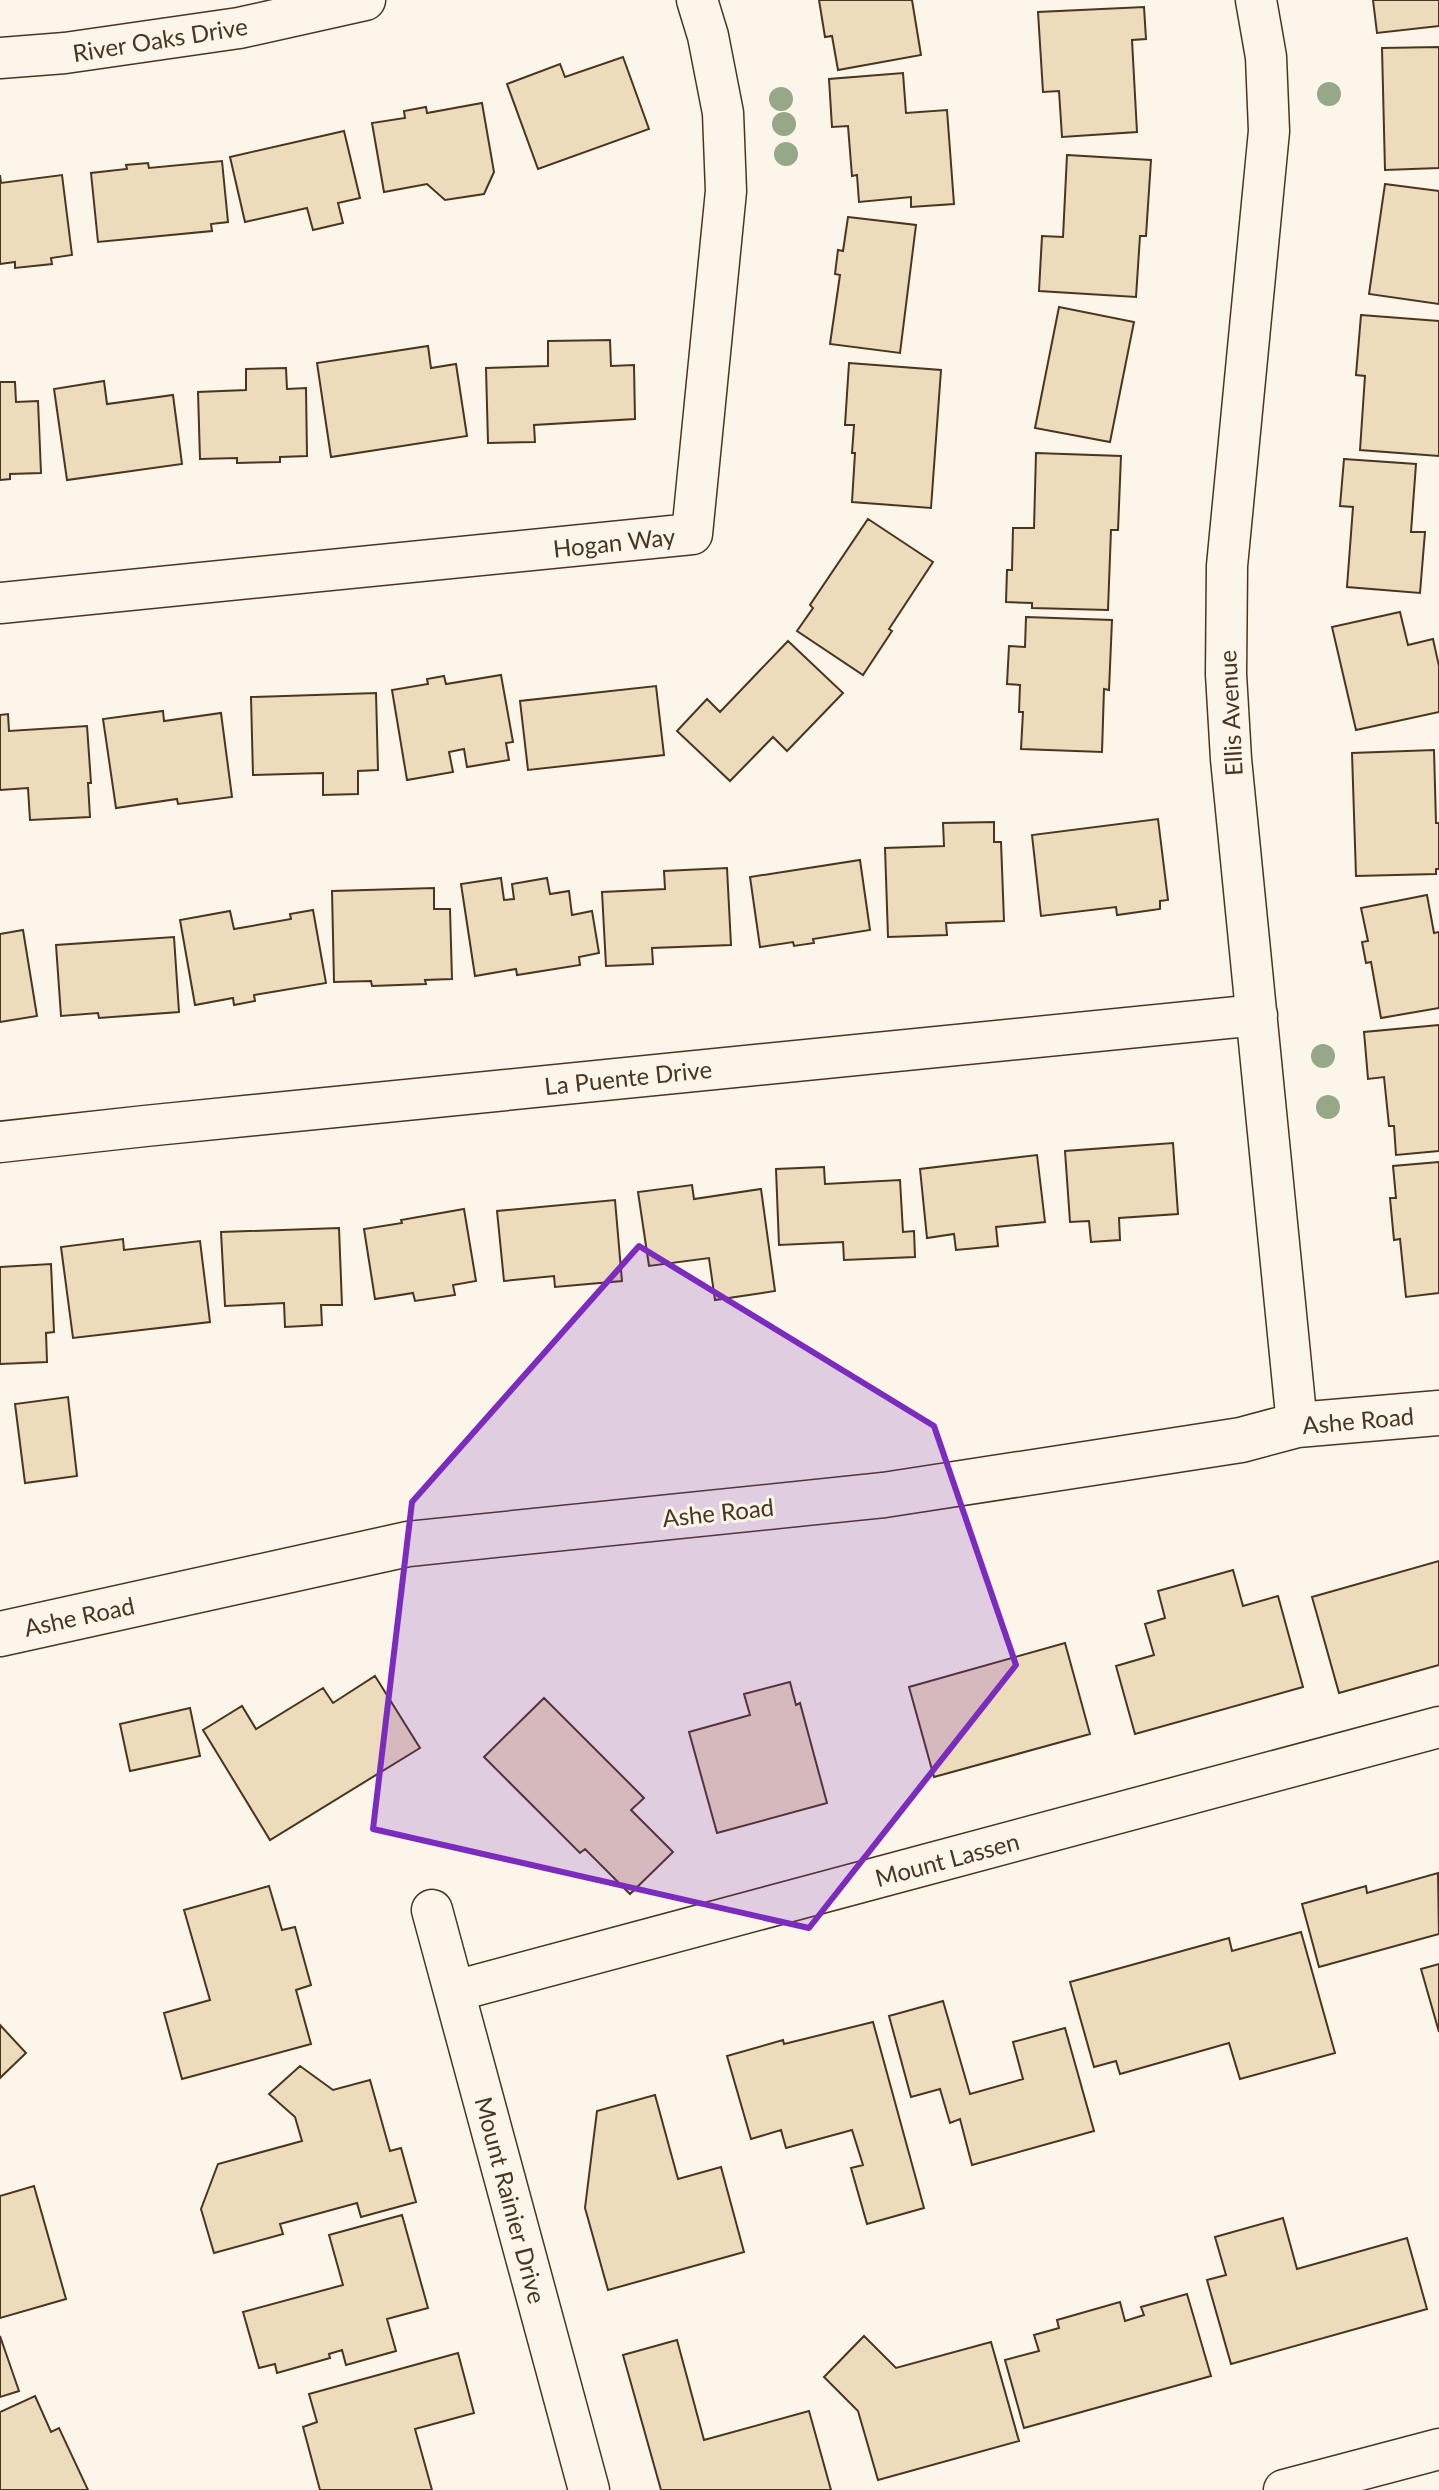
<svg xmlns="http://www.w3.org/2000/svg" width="1439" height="2490" viewBox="0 0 1439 2490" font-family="Lato,sans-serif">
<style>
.building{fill:#ecdcbc;stroke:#4a3520;stroke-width:2}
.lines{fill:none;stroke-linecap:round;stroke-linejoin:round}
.street-casing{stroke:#4a3520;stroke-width:43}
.secondary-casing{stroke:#4a3520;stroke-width:47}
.street{stroke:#fbf6e9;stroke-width:40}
.secondary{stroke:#fbf6e9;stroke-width:44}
.tree{fill:#96a887}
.marked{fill:#7b2cbf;fill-opacity:0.2;stroke:#7b2cbf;stroke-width:6;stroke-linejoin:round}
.labels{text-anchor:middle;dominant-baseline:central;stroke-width:6;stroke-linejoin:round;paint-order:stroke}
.street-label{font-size:24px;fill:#4a3520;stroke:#fbf6e9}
</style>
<rect width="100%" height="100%" fill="#fbf6e9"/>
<path class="building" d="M819 0H912L921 55 838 70 832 36 825 37Z
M1373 0H1439V26L1377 33Z
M1144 7 1146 39 1132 40 1137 132 1062 137 1059 91 1043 92 1038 12Z
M1439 47V168L1385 170 1382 48Z
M623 57 649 129 538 169 507 84 560 64 565 77Z
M903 73 906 113 947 110 954 204 911 207V197L859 202 857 175 852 176 848 126 832 127 829 79Z
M482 103 494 172 484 194 445 200 427 184 384 192 372 123 405 118 404 111 426 107 427 113Z
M344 131 360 198 338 203 343 223 313 230 307 208 245 222 230 157Z
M1067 155 1151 160 1146 236H1140L1136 297 1039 291 1042 236 1063 237Z
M222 161 228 222 211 224 212 231 98 242 91 173 127 169 126 165 148 163 149 168Z
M0 175 1 183 62 175 72 255 51 258 52 264 15 268V262L0 264Z
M1385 184 1439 191V304L1369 294Z
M848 217 916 225 900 353 830 344 840 275 835 274 838 250 843 251Z
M1059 307 1134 322 1110 442 1035 428Z
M1361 315 1439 321V456L1360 450 1365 376 1356 375Z
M610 340 611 366 634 365 635 419 534 425 535 442 488 443 486 368 548 366V341Z
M428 346 431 368 456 364 467 436 331 457 317 363Z
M849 363 941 370 931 508 852 502 855 453H852L854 425H845Z
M286 368 287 389 306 388 307 456 280 457V462L237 463V458L200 459 198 392 246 390V369Z
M104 381 107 404 173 395 182 464 67 480 54 389Z
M0 382H15L16 402 38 401 41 473 10 474V479L0 480Z
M1036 453 1121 456 1118 530H1111L1108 610 1032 608V603L1006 602 1007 570H1012L1013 528H1034Z
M1344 459 1416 464 1411 532H1425L1420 593 1347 587 1353 507 1340 506Z
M868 519 933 562 889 629 892 631 863 675 797 631 813 608 810 605Z
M1400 612 1408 645 1433 639 1439 666V712L1356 730 1332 627Z
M1026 617 1112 620 1109 690 1104 689 1102 752 1021 749 1023 712H1019L1020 685 1007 684 1009 646 1025 647Z
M788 641 843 693 787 751 773 737 730 781 677 731 707 699 720 712Z
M501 675 513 742 506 743 509 760 467 767 464 749 449 752 453 772 407 780 392 690 428 684 427 679 444 676 446 684Z
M656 686 664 755 528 770 520 701Z
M376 693 378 770 358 771V794L323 795V773L253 775 251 697Z
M163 711 164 721 221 713 232 797 178 804 177 799 116 808 103 719Z
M8 714 9 731 87 726 91 783H88L90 817 30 820 28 788 0 790V715Z
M1434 750 1436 823H1439V869H1436V874L1356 876 1352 753Z
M1158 819 1168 900 1160 901V909L1117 915 1116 907 1041 916 1032 835Z
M994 822V842H1001L1004 921 946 923 947 935 888 937 885 848 944 846 943 823Z
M860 860 870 930 813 939 814 943 794 946 793 942 760 947 750 877Z
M727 868 731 945 652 948 653 964 606 966 602 892 665 889 664 871Z
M501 878 504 900 514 899 512 884 547 878 550 894 569 891 572 915 592 911 599 953 579 957 580 965 517 975 516 969 475 976 461 884Z
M434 888V909H450L452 979 425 980 426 984 372 986 371 981 334 982 332 891Z
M1427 895 1434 933 1439 932V1008L1381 1018 1371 962 1366 963 1362 942 1368 941 1361 908Z
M313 910 326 983 254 995 255 1001 234 1005 233 998 195 1005 180 920 230 911 234 929 291 919 290 914Z
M23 930 37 1016 0 1022V934Z
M174 937 179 1012 99 1018 98 1013 61 1016 56 945Z
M1439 1025V1151L1396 1155 1394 1126H1389L1384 1077 1368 1079 1364 1032Z
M1173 1143 1178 1214 1119 1218 1120 1240 1091 1242 1089 1221 1070 1222 1065 1151Z
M1037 1155 1045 1222 996 1227 998 1246 956 1250 954 1234 927 1238 920 1169Z
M1439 1162V1293L1406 1297 1400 1239 1394 1240 1390 1198H1396L1393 1166Z
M824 1167 825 1184 900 1180 903 1232 914 1231 915 1257 844 1260 843 1242 779 1245 776 1169Z
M692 1185 694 1199 761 1189 775 1291 715 1300 709 1258 649 1266 638 1192Z
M615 1200 622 1281 555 1287 554 1276 504 1281 497 1211Z
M464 1209 476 1281 453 1285 455 1295 415 1301 413 1293 375 1299 364 1229 402 1223 401 1220Z
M339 1228 342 1305H321L322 1325 285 1327 284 1303 225 1306 221 1232Z
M123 1239 124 1250 200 1241 210 1322 73 1338 61 1247Z
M51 1264 54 1332 46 1333 47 1362 0 1364V1267Z
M68 1397 77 1476 25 1483 15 1404Z
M1439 1561V1665L1339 1693 1312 1597Z
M1233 1570 1243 1606 1278 1596 1303 1687 1135 1734 1116 1666 1154 1655 1145 1624 1165 1618 1158 1591Z
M1065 1643 1090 1734 934 1777 909 1687Z
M375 1676 420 1748 270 1840 203 1730 242 1706 256 1729 323 1688 333 1703Z
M790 1682 796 1705 800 1703 827 1803 717 1833 689 1732 750 1715 744 1694Z
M544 1698 644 1798 631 1810 673 1852 630 1894 585 1849 580 1853 484 1757Z
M190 1708 200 1756 130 1771 120 1724Z
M1438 1873 1439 1934 1319 1967 1302 1904 1366 1886 1367 1893Z
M269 1886 282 1930 295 1927 311 1985 296 1990 311 2044 182 2079 164 2013 210 2000 184 1910Z
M1301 1932 1335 2053 1240 2079 1229 2043 1120 2074 1116 2061 1094 2067 1070 1982 1229 1938 1232 1951Z
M1439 1964V2032L1421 1969Z
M943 2001 970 2094 1023 2079 1013 2042 1065 2028 1094 2131 972 2165 960 2119 950 2123 940 2089 911 2097 889 2016Z
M873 2022 924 2208 867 2224 851 2168 863 2165 852 2130 786 2148 781 2130 751 2139 727 2056 783 2040 784 2044Z
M0 2025 26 2053 0 2078Z
M300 2066 333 2090 370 2080 390 2151 401 2148 416 2202 361 2217 357 2203 280 2224 283 2234 214 2253 201 2209 218 2164 302 2141 295 2117 269 2094Z
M655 2095 678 2179 721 2167 744 2252 608 2290 585 2208 597 2111Z
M34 2186 66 2299 0 2318V2196Z
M402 2215 428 2308 387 2319 396 2351 346 2365 342 2350 329 2354 330 2358 277 2373 275 2364 259 2368 243 2312 343 2285 329 2235Z
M1283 2218 1297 2269 1407 2238 1427 2309 1231 2364 1207 2280 1226 2275 1215 2237Z
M1187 2294 1211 2376 1024 2428 1005 2360 1039 2351 1034 2335 1059 2328 1057 2320 1120 2302 1125 2321 1144 2315 1141 2307Z
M0 2336 19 2391 0 2397Z
M864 2336 896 2368 991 2342 1019 2441 878 2480 858 2411 824 2377Z
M677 2340 704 2440 809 2411 831 2490H661L623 2355Z
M458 2353 474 2413 415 2429 432 2490H320L303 2427 317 2422 309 2394Z
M35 2396 51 2432 59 2428 88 2490H0V2412Z"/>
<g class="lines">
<defs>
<path id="street" d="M1256 0 1266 57 1269 131 1227 566 1226 674 1231 759 1297 1425
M0 58 65 53 239 28 365 0
M0 603 692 534 726 191 723 113 708 36 697 0
M0 1142 145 1126 1257 1015
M432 1910 589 2490
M455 1991 1439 1727
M1284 2490 1439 2449"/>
<path id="secondary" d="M0 1634 408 1544 884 1495 1241 1440 1297 1425 1439 1413"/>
</defs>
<use href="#street" class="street-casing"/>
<use href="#secondary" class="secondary-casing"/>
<use href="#street" class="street"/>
<use href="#secondary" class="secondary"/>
</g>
<g class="tree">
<circle cx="1329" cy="94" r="12"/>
<circle cx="781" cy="99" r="12"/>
<circle cx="784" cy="124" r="12"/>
<circle cx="786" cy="154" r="12"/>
<circle cx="1323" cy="1056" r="12"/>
<circle cx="1328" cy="1107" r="12"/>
</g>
<path class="marked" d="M639 1246 934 1426 1016 1665 809 1928 373 1829 412 1502Z"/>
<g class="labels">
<g class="street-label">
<text transform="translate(160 39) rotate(-9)">River Oaks Drive</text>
<text transform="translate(614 542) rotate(-6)">Hogan Way</text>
<text transform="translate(1230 713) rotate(-93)">Ellis Avenue</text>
<text transform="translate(628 1077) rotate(-6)">La Puente Drive</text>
<text transform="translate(1358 1420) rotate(-5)">Ashe Road</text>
<text transform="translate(718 1512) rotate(-6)">Ashe Road</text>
<text transform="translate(79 1616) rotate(-12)">Ashe Road</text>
<text transform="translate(947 1859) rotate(-15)">Mount Lassen</text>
<text transform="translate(511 2200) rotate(75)">Mount Rainier Drive</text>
</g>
</g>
</svg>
